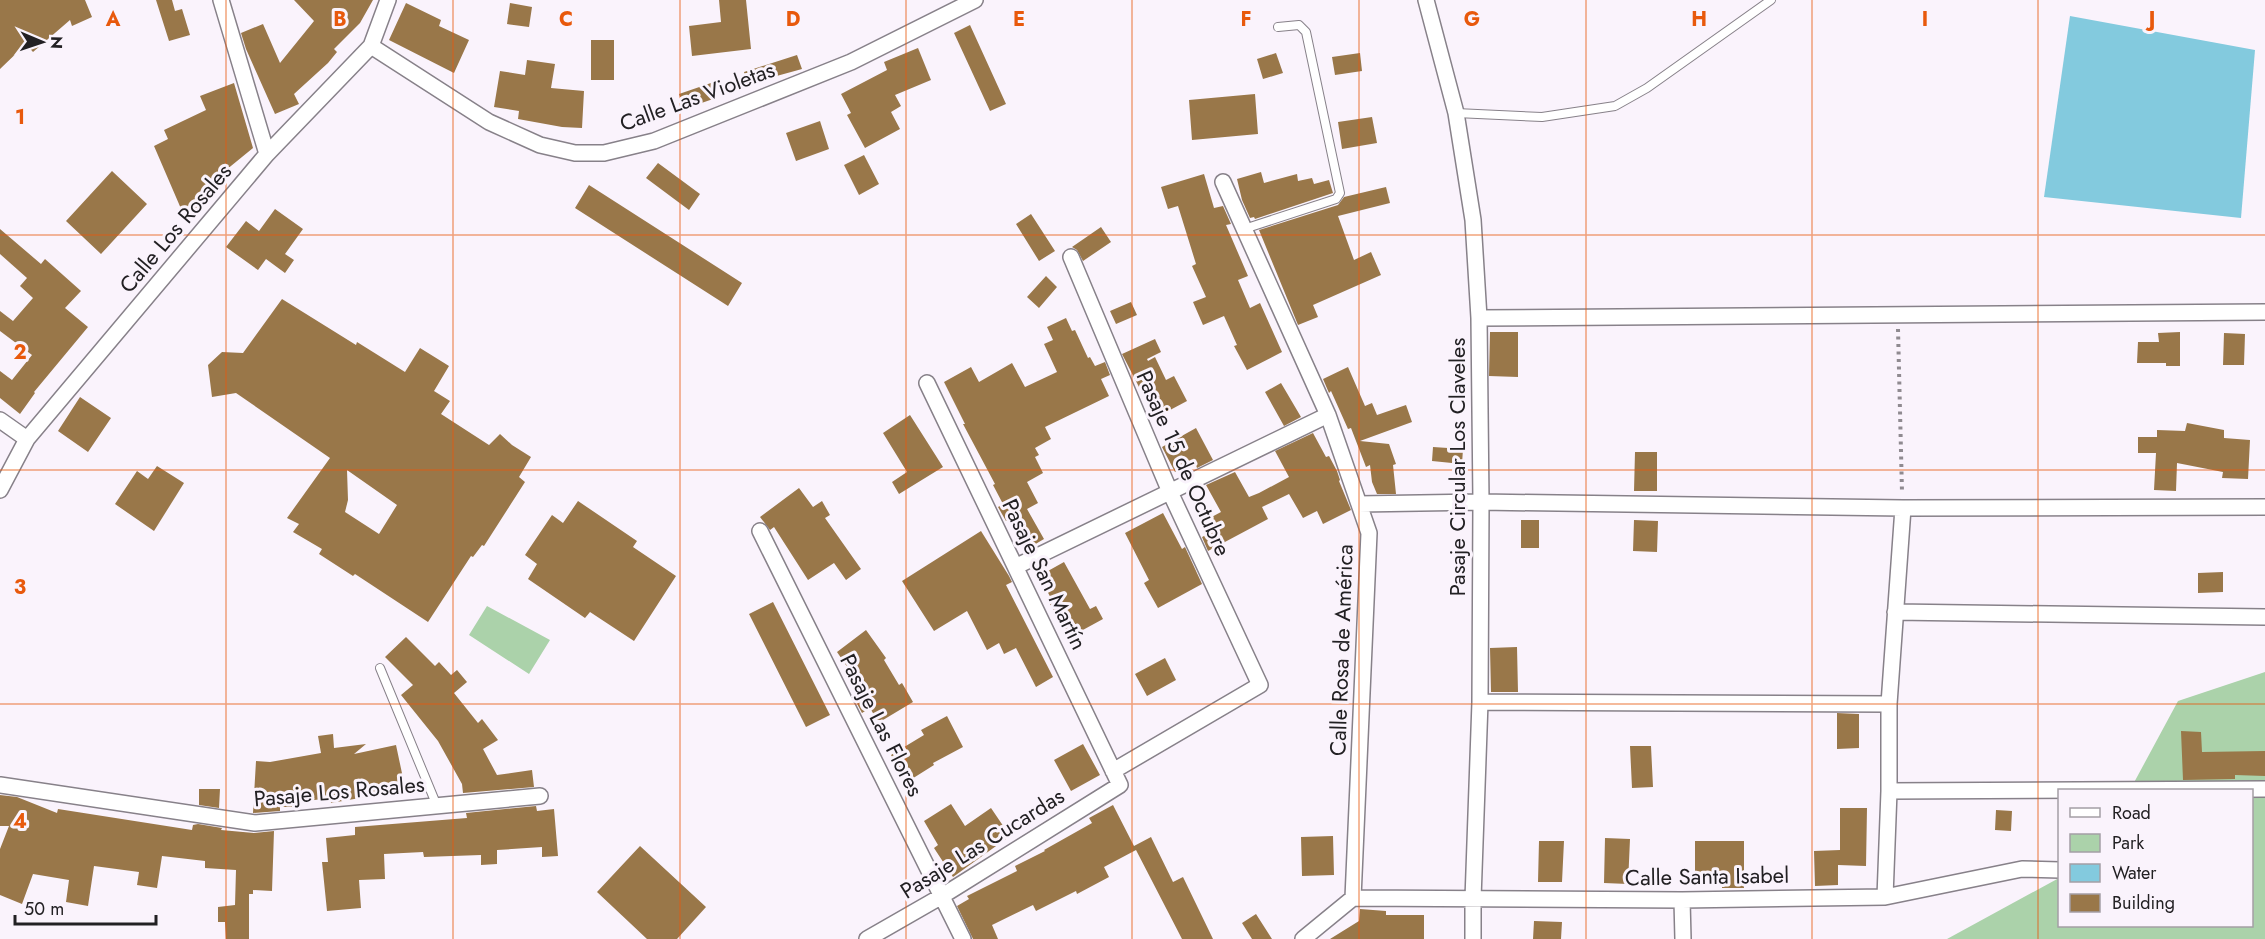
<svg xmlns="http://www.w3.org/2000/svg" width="2265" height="939" viewBox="0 0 2265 939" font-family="Jost,sans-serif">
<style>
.green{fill:#abd2aa}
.water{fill:#83cade}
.building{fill:#997749;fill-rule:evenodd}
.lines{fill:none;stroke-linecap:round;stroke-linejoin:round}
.service-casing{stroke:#878189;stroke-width:10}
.minor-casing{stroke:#878189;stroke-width:18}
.path{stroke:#8f8a90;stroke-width:4;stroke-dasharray:3 4.5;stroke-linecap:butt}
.service{stroke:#fff;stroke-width:8}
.minor{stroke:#fff;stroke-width:15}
.grid{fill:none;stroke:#e8590c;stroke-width:1.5;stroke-opacity:0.55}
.labels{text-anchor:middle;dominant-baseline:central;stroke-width:6;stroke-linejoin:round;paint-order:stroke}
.street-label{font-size:22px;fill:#222023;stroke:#faf3fc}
.grid-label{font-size:20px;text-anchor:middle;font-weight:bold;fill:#e8590c;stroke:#faf3fc;stroke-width:6;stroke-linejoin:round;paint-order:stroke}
</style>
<rect width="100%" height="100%" fill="#faf3fc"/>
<path class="green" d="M487 606 550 640 529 674 469 635Z
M2265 672V939H1947L2059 878 2060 926H2252V790H2130L2178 701Z"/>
<path class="water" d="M2070 16 2255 50 2241 218 2044 197Z"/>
<path class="building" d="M0 0H85L92 17 72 26 70 20 33 52 26 44 0 69Z
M156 0H172L175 11 182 9 190 35 169 41Z
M294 0H373L360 23 334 49 337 52 328 63 294 94 299 104 275 114 246 49 241 33 263 24 280 63 314 21Z
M719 0H746L751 49 692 56 689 26 721 22Z
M406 3 441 20 439 26 469 40 454 73 389 40Z
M510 3 532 7 529 27 507 24Z
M970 25 1006 104 990 111 954 33Z
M591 40H614V80H591Z
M918 48 931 80 895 95 901 106 891 112 900 129 865 148 847 115 851 113 841 94 887 70 884 62Z
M1276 53 1283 73 1263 79 1257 59Z
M1360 53 1362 71 1335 75 1332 57Z
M797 55 802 69 747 84 744 72Z
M527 60 555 64 551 88 584 91 582 128 562 127 518 119 519 111 494 107 500 71 525 75Z
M234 83 253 148 204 188 208 197 185 218 154 146 168 139 164 130 206 110 200 96Z
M711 83 716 98 684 109 679 94Z
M1255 94 1258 134 1192 140 1189 100Z
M1372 117 1377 143 1342 149 1338 122Z
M820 121 829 149 796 161 786 133Z
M864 155 879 184 859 195 844 165Z
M658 163 700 194 689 210 646 178Z
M112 171 147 204 101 254 66 221Z
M1261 172 1264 183 1297 174 1298 181 1312 178 1314 184 1329 180 1333 193 1255 219 1254 217 1250 218 1242 200 1237 179Z
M1204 174 1214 208 1223 206 1231 224 1226 225 1248 276 1238 280 1250 308 1260 303 1282 352 1247 370 1234 346 1237 345 1224 316 1203 325 1193 302 1206 297 1192 266 1196 264 1178 206 1168 209 1161 187Z
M589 185 742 283 728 306 575 208Z
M1386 187 1390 203 1338 216 1354 260 1371 252 1381 275 1313 305 1318 317 1298 325 1259 230 1338 205 1344 197Z
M275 209 303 229 285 254 294 260 285 273 266 259 258 270 226 247 246 221 259 231Z
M1031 214 1055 251 1039 261 1016 224Z
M1101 227 1111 242 1083 261 1077 250 1072 247Z
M0 229 41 264 45 259 81 291 65 308 88 327 34 392 35 393 20 414 0 398V371L12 380 32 355 0 331V311L13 321 33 298 20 286 27 278 0 254Z
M1046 276 1057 287 1039 308 1027 297Z
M282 299 356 345 357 342 405 372 420 348 449 366 434 391 450 401 441 414 489 445 500 434 512 445 531 457 519 477 525 482 484 546 482 545 473 557 471 556 428 622 355 574 353 576 319 554 322 549 293 532 299 524 287 518 330 458 236 393 212 397 208 365 222 352 243 353ZM347 470 397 505 379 534 345 512 348 500Z
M1131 302 1137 315 1116 324 1110 311Z
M1066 318 1072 331 1075 330 1088 358 1090 357 1095 366 1105 362 1110 375 1101 379 1109 396 1045 427 1051 439 1035 448 1039 455 1035 457 1043 473 1027 482 1038 503 1027 509 1044 539 1027 549 1010 519 1006 521 998 507 1003 504 993 485 995 484 963 424H965L944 382 971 367 979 382 1012 363 1025 387 1057 372 1044 344 1053 340 1047 327Z
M1490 332H1518V377L1489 376Z
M2180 332V366H2166V363H2137L2138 342H2159L2158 333Z
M2224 333 2245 334 2244 365H2223Z
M1155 339 1161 352 1147 359 1148 361 1155 357 1166 380 1174 376 1187 401 1155 418 1122 354Z
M1348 367 1365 406 1372 403 1377 415 1406 405 1412 422 1360 441 1389 444 1396 464 1393 465 1396 494H1377L1372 482 1370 465 1366 467 1351 428 1348 429 1331 391 1329 393 1323 379Z
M1281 383 1301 417 1284 426 1265 392Z
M80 397 111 418 88 452 58 431Z
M910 415 943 467 899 494 892 482 907 472 883 433Z
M2187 423 2224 430V438L2250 440 2248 479 2222 478 2223 472 2177 463 2176 491 2154 490 2156 453H2138V437H2157V430L2185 431Z
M1196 428 1213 460 1197 468 1195 462 1175 472 1162 447Z
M1313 433 1326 457 1329 456 1337 471 1340 480 1339 481 1351 510 1323 524 1317 511 1303 518 1289 494 1262 507 1268 519 1208 551 1202 537 1212 532 1206 520 1221 512 1206 485 1235 472 1249 497 1259 493 1289 477 1275 451Z
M1433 447 1463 449 1462 464 1432 461Z
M1635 452H1657V491H1634Z
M157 466 184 483 154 531 115 504 137 471 148 479Z
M799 488 813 507 822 501 830 515 825 518 861 569 846 580 834 563 808 580 774 527 770 530 760 517Z
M578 501 637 541 633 547 676 576 634 641 590 612 585 618 528 579 537 564 525 555 552 515 563 523Z
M1163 513 1182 549 1185 547 1202 584 1158 608 1144 583 1149 580 1125 533Z
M1521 520H1539V548H1521Z
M1634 520 1658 521 1657 552 1633 551Z
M981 531 1009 576 1012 582 1006 585 1053 677 1036 687 1016 648 1004 654 999 643 987 650 967 611 934 631 902 581Z
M1064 562 1090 609 1096 606 1103 619 1070 637 1050 604 1053 602 1039 576Z
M2223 572V592L2198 593V573Z
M773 602 830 715 806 727 749 614Z
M866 630 886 658 884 660 899 685 902 683 913 702 883 720H877L870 708 862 713 854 698 860 695 845 670 848 668 837 652Z
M406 637 435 666 439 662 451 675 457 670 467 682 454 693 478 723 482 719 498 740 483 749 497 775 532 770 534 787 463 793 462 784 438 741 401 695 413 685 385 657Z
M1517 647 1518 692H1491L1490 648Z
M1165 658 1176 680 1147 696 1135 674Z
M1837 713 1859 714V748L1837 749Z
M947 716 963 747 933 763 934 765 907 782 891 755 924 735 921 730Z
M2181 731 2201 732 2202 752 2265 751V776L2235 775V779L2183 780Z
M333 734 334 748 366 744 354 754 396 745 406 792 390 796 389 793 331 803 330 798 299 802V807H280V811L253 813 256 761 270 762 321 753 318 736Z
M1083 744 1100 775 1071 791 1054 760Z
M1630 746H1651L1653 787 1632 788Z
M199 789H220L219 808 199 805Z
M0 795 17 797 57 813 58 809 192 830 193 825 198 824 222 828 221 830 254 833 274 831 272 891 253 890V894H249V939H226L225 922H218V907L235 905 236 870 205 868V861L162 856 157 888 137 885 139 872 94 866 88 906 66 902 69 880 33 874 22 904 0 895V849L9 826H0Z
M951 804 965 826 991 808 1010 836 953 877 934 848 938 845 924 821Z
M1113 805 1134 846 1151 837 1173 882 1183 877 1213 939H1182L1136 850 1104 867 1109 877 1077 894 1076 891 1036 911 1033 905 992 925 998 939H973L957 906 969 899 967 896 1017 871 1015 866 1045 851 1044 850 1092 823 1089 818Z
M536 806 537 811 554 809 558 856 542 857V847L497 850V864L481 865V855L424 857 423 852 384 854 385 879 359 880 361 908 327 911 322 862H328L326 838 355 835V827L467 818 466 813Z
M1840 808H1867L1866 866 1838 865V885L1815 886 1814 851 1840 850Z
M1996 810 2012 811 2011 831 1995 830Z
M1333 836 1334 875 1302 876 1301 837Z
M1605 838 1630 839 1628 884 1604 883Z
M1539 841H1564L1562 882H1538Z
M1695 841H1744V888H1722V878H1695Z
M640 846 706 907 677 939H647L597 892Z
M1360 909 1386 911V915H1424V939H1330L1359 921Z
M1256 914 1272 939H1252L1242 923Z
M1534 921 1562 922 1561 939H1533Z"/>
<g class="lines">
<defs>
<path id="service" d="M1456 113 1542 117 1615 106 1647 88 1771 0
M1244 229 1336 199 1340 193 1306 32 1299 25 1278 27
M380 668 437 806"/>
<path id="minor" d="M221 0 267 154
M1426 0 1456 113 1473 220 1479 318 1481 502 1480 702 1473 899V939
M371 46 489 122 540 145 575 153H604L654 141 851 62 975 0
M1223 182 1328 415 1369 533 1353 898
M1071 257 1170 492 1260 685 1113 771
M1479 318 2265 312
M0 420 27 439
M0 490 27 439 267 154 371 46 388 0
M1359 504 1481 502 1903 508 2265 507
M760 531 963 939
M1017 566 1328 415
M1895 612 2265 617
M1480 702 1889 704
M0 785 255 823 540 796
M1889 791 2265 789
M1885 897 1889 791V704L1903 508
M1353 898 1682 900 1885 897 2022 869 2060 870
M1682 900 1683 939
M867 939 942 896 1120 785 927 383
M1303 939 1353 898"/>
</defs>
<use href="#service" class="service-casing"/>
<use href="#minor" class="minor-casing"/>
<path class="path" d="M1898 329 1902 492"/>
<use href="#service" class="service"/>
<use href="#minor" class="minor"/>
</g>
<path class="grid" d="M226 0V939M453 0V939M680 0V939M906 0V939M1132 0V939M1359 0V939M1586 0V939M1812 0V939M2038 0V939M0 235H2265M0 470H2265M0 704H2265"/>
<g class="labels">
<g class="street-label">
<text transform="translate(697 96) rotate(-20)">Calle Las Violetas</text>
<text transform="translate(175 228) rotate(-50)">Calle Los Rosales</text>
<text transform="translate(1184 463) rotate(66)">Pasaje 15 de Octubre</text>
<text transform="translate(1457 467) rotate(-90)">Pasaje Circular Los Claveles</text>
<text transform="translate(1045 574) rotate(64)">Pasaje San Martín</text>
<text transform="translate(1341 650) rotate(-88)">Calle Rosa de América</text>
<text transform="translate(882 725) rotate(63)">Pasaje Las Flores</text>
<text transform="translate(339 791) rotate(-5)">Pasaje Los Rosales</text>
<text transform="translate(982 843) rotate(-32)">Pasaje Las Cucardas</text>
<text transform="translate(1707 876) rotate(-1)">Calle Santa Isabel</text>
</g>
</g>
<g class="grid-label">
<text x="113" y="26">A</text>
<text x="340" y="26">B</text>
<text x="566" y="26">C</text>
<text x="793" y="26">D</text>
<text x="1019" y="26">E</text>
<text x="1246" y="26">F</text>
<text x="1472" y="26">G</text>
<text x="1699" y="26">H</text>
<text x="1925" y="26">I</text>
<text x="2152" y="26">J</text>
<text x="20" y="124">1</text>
<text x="20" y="359">2</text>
<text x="20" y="594">3</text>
<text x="20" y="828">4</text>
</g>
<rect x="2058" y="789" width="195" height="138" fill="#faf3fc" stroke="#a49fa5" stroke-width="1.5"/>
<rect x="2070" y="808" width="30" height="9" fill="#ffffff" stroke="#a49fa5" stroke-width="1.5"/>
<text x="2112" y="819" font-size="18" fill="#222023">Road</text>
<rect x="2070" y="834" width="30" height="18" fill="#abd2aa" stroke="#a49fa5" stroke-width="1.5"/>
<text x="2112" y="849" font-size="18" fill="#222023">Park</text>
<rect x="2070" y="864" width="30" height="18" fill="#83cade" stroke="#a49fa5" stroke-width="1.5"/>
<text x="2112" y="879" font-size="18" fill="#222023">Water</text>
<rect x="2070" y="894" width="30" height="18" fill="#997749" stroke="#a49fa5" stroke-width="1.5"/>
<text x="2112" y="909" font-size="18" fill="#222023">Building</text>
<g transform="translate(42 42) rotate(92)" stroke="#faf3fc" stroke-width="4.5" paint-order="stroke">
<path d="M0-4.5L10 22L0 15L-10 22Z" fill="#222023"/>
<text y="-9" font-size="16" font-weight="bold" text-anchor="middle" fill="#222023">N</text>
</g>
<path d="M15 915v9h141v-9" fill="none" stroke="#222023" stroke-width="3"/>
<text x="24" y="915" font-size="18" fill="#222023" stroke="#faf3fc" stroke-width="4.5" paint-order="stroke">50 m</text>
</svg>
